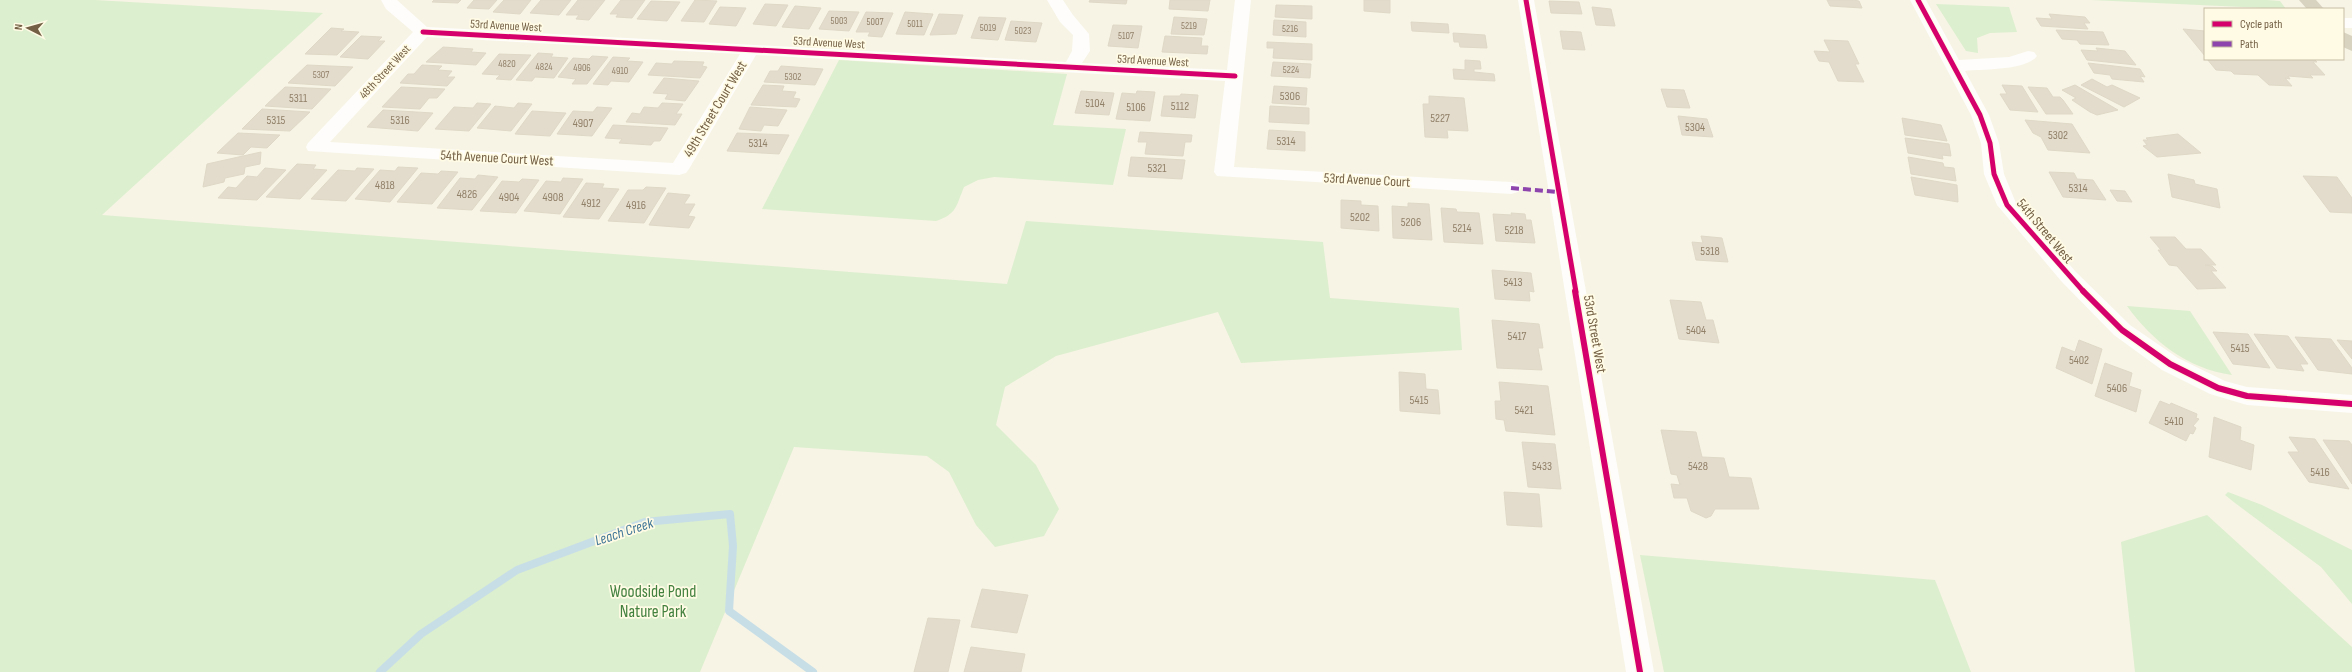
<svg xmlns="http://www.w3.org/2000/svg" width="2352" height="672" viewBox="0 0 2352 672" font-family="'Sofia Sans Condensed',sans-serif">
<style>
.green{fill:#dcefce}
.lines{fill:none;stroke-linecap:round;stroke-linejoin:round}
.stream{stroke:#c7dee7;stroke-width:8}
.building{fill:#e3dccd;stroke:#dfd8c7}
.minor{fill:#fefdfb;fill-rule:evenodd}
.major{fill:#d8d2c1;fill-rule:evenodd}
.quiet{stroke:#8e44ad;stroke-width:4;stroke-dasharray:8 4;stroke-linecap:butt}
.cycleway-far1-casing{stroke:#fffbe5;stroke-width:7}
.cycleway-casing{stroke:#fffbe5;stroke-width:9}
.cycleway-far1{stroke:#d6006c;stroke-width:5}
.cycleway{stroke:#d6006c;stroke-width:6}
.labels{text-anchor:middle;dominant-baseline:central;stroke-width:3.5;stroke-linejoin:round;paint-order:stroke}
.far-number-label{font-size:10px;fill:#928169}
.far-street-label{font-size:12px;fill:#746045;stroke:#fffbe5}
.number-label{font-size:12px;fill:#928169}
.street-label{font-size:14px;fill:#746045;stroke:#fffbe5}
.water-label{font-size:15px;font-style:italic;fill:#427798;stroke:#fffbe5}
.near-park-label{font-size:17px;fill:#43813f;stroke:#fffbe5}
</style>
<rect width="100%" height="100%" fill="#f7f4e5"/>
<path class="green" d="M0 0H95L323 13 102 215 1007 284 1026 221 1323 242 1330 298 1459 308 1462 350 1241 363 1218 312 1056 356 1005 387 996 425 1036 465 1059 509 1044 536 995 547 976 525 949 472 927 456 794 447 700 672H0Z
M2091 0H2267L2280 1 2286 9Z
M1936 4 2009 7 2017 32 1990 33 1977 38 1978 53 1966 51Z
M839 60 1067 74 1053 125 1126 129 1113 185 994 177 978 180 964 187C956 206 957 214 936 221L762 209Z
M2127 306 2190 311 2232 375C2188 369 2152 341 2127 306Z
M2228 492 2262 505 2352 550V604L2321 567 2235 503 2225 495Z
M2207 515 2352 647V672H2135L2121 542Z
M1640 555 1935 580 1971 672H1664Z"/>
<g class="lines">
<path class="stream" d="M380 672 421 634 517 570 645 522 730 514 733 546 729 611 813 672"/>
</g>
<path class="building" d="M434 0H461L458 3 432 2Z
M474 0H497L489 9 467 8Z
M504 0H531L520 14 493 12Z
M541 0H571L559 15 530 13Z
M578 0H605L589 20 576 19 579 15H566Z
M621 0H645L632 18 616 17 618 14H610Z
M695 0 717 1 704 22 681 21Z
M1090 0H1127L1126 4 1089 2Z
M1170 0H1210L1208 11 1169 9Z
M1364 0H1390V13L1364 11Z
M1827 0H1853L1859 1 1862 8 1830 6Z
M651 1 680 2 667 21 637 19Z
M1549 1 1579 2 1582 14 1551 13Z
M765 4 788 5 776 26 753 24Z
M1276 5 1312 6V19L1275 17Z
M795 6 821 8 809 29 782 27Z
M720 7 746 8 736 26 709 24Z
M1592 7 1611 9 1615 26 1596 25Z
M829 11 859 12 849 31 819 29Z
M866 12 893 13 882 37 868 36 870 32H856Z
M905 12 933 14 924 35 896 34Z
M939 14 963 15 956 34 930 35Z
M2049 14 2085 17 2090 23H2084L2088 29 2041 26 2036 18 2052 19Z
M979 17 1006 18 998 40 971 38Z
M1174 17 1207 19 1204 35 1171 34Z
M1274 20 1306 22V37L1273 35Z
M1011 21 1042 23 1036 42 1005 40Z
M1411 22 1448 24 1449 33 1412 31Z
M1113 25 1142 26 1138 48 1108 46Z
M331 28 344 29 341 31 359 32 337 55 305 54Z
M2183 29 2205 31V56Z
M2056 30 2103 32 2109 45 2080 44 2077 40 2062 39Z
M1560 31 1581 32 1585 50 1563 49Z
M1453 33 1485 35 1487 48 1460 47 1459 42H1454Z
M361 36 382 37 378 41H385L368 59 340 57Z
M1165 36 1202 38 1201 46H1208L1207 54 1162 52Z
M1824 40 1848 41 1859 64H1855L1864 82 1838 81 1829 62 1819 61 1814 51 1830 52Z
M1267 42 1312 44V60L1273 58 1274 48H1267Z
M443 47 473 49 471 52 486 53 476 65 426 62Z
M2096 48 2125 51 2136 65 2087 60 2081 50 2098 51Z
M538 53 553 54 551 57 568 58 554 78 535 77 532 81 516 80Z
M499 54 531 55 511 80 496 79 500 75 482 74Z
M592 56 608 57 587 84H572L576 79 558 77 573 58 589 59Z
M613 57 630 58 627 61 643 62 629 82 611 81 608 85 593 84Z
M2207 59H2314L2317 62H2313L2325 75H2310L2313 78 2288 76 2290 79 2285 78 2292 86 2269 85 2258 75 2234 74 2231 71 2216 70Z
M1465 60 1480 61 1481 69H1474V72L1494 74 1495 81 1454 79 1453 69 1465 70Z
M674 61 704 62 702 66 707 67 700 78 648 75 656 63 672 64Z
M1273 62 1311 64 1310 78 1271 76Z
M2088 63 2140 69 2145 77 2140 76 2144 82 2112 79 2110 75 2094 73Z
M307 65 353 67 335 86 288 83Z
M422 65 442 66 438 70 452 71 447 77H455L447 86 400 83 408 74H414Z
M781 66 823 69 815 85 764 82 770 71H778Z
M664 78 699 81 685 101 665 99 668 94 653 93Z
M2092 79 2107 87 2112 85 2140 98 2124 107 2081 85Z
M763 85 784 86 782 91 796 92 793 98 800 99 796 107 751 105Z
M2002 85 2022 86 2038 112 2010 110 2000 94H2007Z
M2075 85 2118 110 2097 115 2090 112 2072 100 2076 98 2062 90Z
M1274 86 1307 88 1306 105 1272 103Z
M285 87 331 89 312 109 265 106Z
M401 87 445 89 437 98H429L420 109 382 107Z
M2028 87 2047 88 2053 97H2060L2063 100 2073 114H2046Z
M1661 89 1684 90 1690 108 1667 107Z
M1081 91 1114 93 1109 115 1075 113Z
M1137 91 1155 92 1150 121 1116 119 1122 93 1136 94Z
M1181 94 1198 95 1195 118 1161 116 1164 96H1180Z
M1429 96 1464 98 1468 131 1447 130 1448 138 1425 137 1423 104H1429Z
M477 103 491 104 469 131 435 129 454 107 473 108Z
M518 103 532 104 511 131 477 128 495 106 514 108Z
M662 103 683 104 676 114H682L675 125 626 122 632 113 640 114 644 107 658 108Z
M1270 106 1309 108V124L1269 122Z
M597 107 612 108 592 136 557 134 573 111 593 112Z
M750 107 787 110 778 126 764 125 761 131 739 129Z
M262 109 310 112 290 131 242 129Z
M383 110 433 113 418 131 367 127Z
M532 111 566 113 550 136 515 134Z
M1678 116 1707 119 1713 137 1682 135Z
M1902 118 1941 125 1947 141 1905 135Z
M2025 120 2072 124 2090 153 2048 150 2041 137 2033 133Z
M613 125 668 128 660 141H654L651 145 619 143 622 139 605 138Z
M1269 130 1305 132V151L1267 149Z
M1140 132 1192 135 1191 142H1185L1183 156 1145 154 1147 142H1138Z
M238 133 280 135 267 148 251 147 243 155 217 153Z
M737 133 789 135 779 154 727 151Z
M2178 134 2201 153 2157 157 2143 146 2147 145 2143 140H2148L2146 138Z
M1905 138 1949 144 1951 156 1942 155 1943 159 1908 153Z
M261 152 260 164 245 167 244 174 225 178 224 182 203 187 207 164Z
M1131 157 1185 160 1182 179 1128 176Z
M1908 157 1943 163 1944 167 1954 168 1956 181 1911 174Z
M297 164 316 165 313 169 327 170 300 199 266 197Z
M398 167 418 168 390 202 355 199 380 170 395 171Z
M265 168 286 170 257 200 218 198 228 187 236 188 247 176 257 177Z
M357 168 374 169 346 201 311 199 338 170 355 171Z
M441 171 458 172 432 204 397 202 421 173 438 174Z
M2049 172 2074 173 2077 179 2093 180 2106 200 2063 197Z
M2168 174 2194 180 2195 184 2217 189 2220 208 2172 197Z
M478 175 498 177 472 210 437 208 460 178 475 179Z
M2303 176 2337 177 2352 198V213L2330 212Z
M1911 177 1957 185 1958 202 1915 195Z
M563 178 583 179 560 214 524 211 546 181 561 182Z
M522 179 539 180 516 213 480 211 502 181 519 182Z
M586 183 604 184 602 188 619 189 599 219 563 217Z
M646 187 666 188 644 223 608 221 628 190H643Z
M2110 190 2125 191 2132 202 2117 201Z
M668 193 690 195 684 204H695L688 216 695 217 689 228 649 225Z
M1341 200 1361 201V205L1378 206 1379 231 1341 228Z
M1408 203 1429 204 1432 240 1393 238 1392 206 1408 207Z
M1441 208 1456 209 1457 212 1479 213 1483 244 1444 242Z
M1511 213 1525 214 1526 220H1531L1535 243 1496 241 1493 214 1512 215Z
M1701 236 1722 238 1728 262 1696 260 1692 242 1703 243Z
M2150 237H2175L2186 249H2201L2216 265H2205L2212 266 2217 271H2211L2226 288 2197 289 2177 266 2169 265 2158 250H2161Z
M1492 270 1531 273 1534 292 1529 291 1530 301 1495 299Z
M1670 300 1701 302 1706 320H1713L1719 343 1679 339Z
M1492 320 1539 324 1543 348H1538L1542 370 1497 368Z
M2213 332 2248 334 2270 368 2233 364Z
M2254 334 2288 336 2308 364H2300L2304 371 2277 368Z
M2295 337 2331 339 2352 368V374L2318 370Z
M2079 340 2102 349 2092 384 2056 368 2062 347 2075 352Z
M2337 340 2352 341V359Z
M2105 363 2132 373 2129 386 2141 390 2136 412 2095 396Z
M1399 372 1425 374 1426 389 1438 390 1440 414 1400 411Z
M1499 382 1548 386 1555 435 1506 431 1504 420 1496 419 1495 401H1501Z
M2160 401 2170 405 2171 403 2197 414 2196 418 2199 419 2193 426 2196 428 2193 434 2190 433 2186 441 2149 423Z
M2214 417 2241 427 2240 440 2254 445 2251 470 2209 457Z
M1661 430 1696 432 1702 457 1724 458 1729 477 1751 478 1759 509H1715L1711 516 1706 518 1691 511 1687 498H1674L1671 484 1680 485 1677 475 1671 474Z
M2289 437 2315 439 2349 489 2309 482 2288 452H2299Z
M2323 440 2349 441 2352 445V484Z
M1522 442 1555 444 1561 489 1528 487Z
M1504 492 1539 494 1542 527 1507 525Z
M982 589 1028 595 1017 633 971 627Z
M928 618 960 620 948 672H914Z
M971 647 1025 654 1021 672H964Z"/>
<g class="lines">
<path class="minor" d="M381 0H397L427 27 1066 62 1072 51 1073 35 1060 22 1047 0H1063L1073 15 1089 34 1090 51 1082 63 1227 70 1235 0H1251L1234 167 1511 182 1518 184 1521 188 1518 192 1511 194 1217 176 1214 172 1225 81 756 55 689 169 686 173 679 175 308 151 306 147 308 143 413 32 386 9ZM427 37 740 54 673 163 330 142Z
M1518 0H1534L1654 672H1626Z
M1910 0H1926L1959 60 2009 57 2028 51 2034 52 2037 56C2026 71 1982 69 1965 71L1989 115 1999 143 2004 174 2016 203 2076 272 2130 325 2178 358 2225 381 2247 387 2352 395V413L2247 405 2210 394 2162 370 2114 335 2062 282 1997 205 1984 174 1981 143 1971 115Z
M2343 18H2352V28H2343Z"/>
<path class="major" d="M2299 0H2316L2324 9H2307Z
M2343 32 2352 36V51L2343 47Z"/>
<path class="quiet" d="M1511 188 1558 192"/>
<defs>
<path id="cycleway-far1" d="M1526 0 1576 292
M1918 0 1980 115 1990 143 1994 174 2007 205 2084 292
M423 32 1235 76"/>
<path id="cycleway" d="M1575 291 1640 672
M2083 291 2122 330 2170 364 2218 388 2247 396 2352 404"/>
</defs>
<use href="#cycleway-far1" class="cycleway-far1-casing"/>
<use href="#cycleway" class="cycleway-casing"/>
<use href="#cycleway-far1" class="cycleway-far1"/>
<use href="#cycleway" class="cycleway"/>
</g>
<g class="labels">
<g class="far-number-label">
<text x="839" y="21">5003</text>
<text x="875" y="22">5007</text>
<text x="915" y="24">5011</text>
<text x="1189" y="26">5219</text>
<text x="988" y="28">5019</text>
<text x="1290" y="29">5216</text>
<text x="1023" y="31">5023</text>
<text x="1126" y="36">5107</text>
<text x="507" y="64">4820</text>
<text x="544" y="67">4824</text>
<text x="582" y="68">4906</text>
<text x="1291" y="70">5224</text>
<text x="620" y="71">4910</text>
<text x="321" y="75">5307</text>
<text x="793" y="77">5302</text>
</g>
<g class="far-street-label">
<text transform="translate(506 26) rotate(3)">53rd Avenue West</text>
<text transform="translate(829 43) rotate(3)">53rd Avenue West</text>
<text transform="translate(1153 61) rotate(3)">53rd Avenue West</text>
<text transform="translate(385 72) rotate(-47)">48th Street West</text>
</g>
<g class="number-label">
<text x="1290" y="96">5306</text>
<text x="298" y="98">5311</text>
<text x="1095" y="103">5104</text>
<text x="1180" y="106">5112</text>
<text x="1136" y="107">5106</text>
<text x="1440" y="118">5227</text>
<text x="276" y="120">5315</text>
<text x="400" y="120">5316</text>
<text x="583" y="123">4907</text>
<text x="1695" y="127">5304</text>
<text x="2058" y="135">5302</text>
<text x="1286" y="141">5314</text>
<text x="758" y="143">5314</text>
<text x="1157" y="168">5321</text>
<text x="385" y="185">4818</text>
<text x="2078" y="188">5314</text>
<text x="467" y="194">4826</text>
<text x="509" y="197">4904</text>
<text x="553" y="197">4908</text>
<text x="591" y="203">4912</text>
<text x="636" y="205">4916</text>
<text x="1360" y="217">5202</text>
<text x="1411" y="222">5206</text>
<text x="1462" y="228">5214</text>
<text x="1514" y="230">5218</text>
<text x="1710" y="251">5318</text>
<text x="1513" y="282">5413</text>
<text x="1696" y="330">5404</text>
<text x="1517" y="336">5417</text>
<text x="2240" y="348">5415</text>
<text x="2079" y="360">5402</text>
<text x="2117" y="388">5406</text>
<text x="1419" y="400">5415</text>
<text x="1524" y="410">5421</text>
<text x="2174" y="421">5410</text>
<text x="1542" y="466">5433</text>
<text x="1698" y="466">5428</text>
<text x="2320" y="472">5416</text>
</g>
<g class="street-label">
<text transform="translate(715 109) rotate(-59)">49th Street Court West</text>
<text transform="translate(497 158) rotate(3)">54th Avenue Court West</text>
<text transform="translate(1367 180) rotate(3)">53rd Avenue Court</text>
<text transform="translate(2045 231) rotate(50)">54th Street West</text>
<text transform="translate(1595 334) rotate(80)">53rd Street West</text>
</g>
<g class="water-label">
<text transform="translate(624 532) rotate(-18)">Leach Creek</text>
</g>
<g class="near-park-label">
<text x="653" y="592">Woodside Pond<tspan x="653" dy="20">Nature Park</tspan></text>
</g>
</g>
<rect x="2204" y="8" width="140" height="52" fill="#fffbe5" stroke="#c7bda5"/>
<rect x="2212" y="21" width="20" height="6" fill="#d6006c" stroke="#c7bda5"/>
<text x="2240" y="28" font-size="12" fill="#746045">Cycle path</text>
<rect x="2212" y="41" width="20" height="6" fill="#8e44ad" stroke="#c7bda5"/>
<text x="2240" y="48" font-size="12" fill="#746045">Path</text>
<g transform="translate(28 28) rotate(276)" stroke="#fffbe5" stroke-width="3" paint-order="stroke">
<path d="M0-3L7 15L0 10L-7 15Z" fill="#746045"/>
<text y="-6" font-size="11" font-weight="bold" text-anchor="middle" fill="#746045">N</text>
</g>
</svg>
